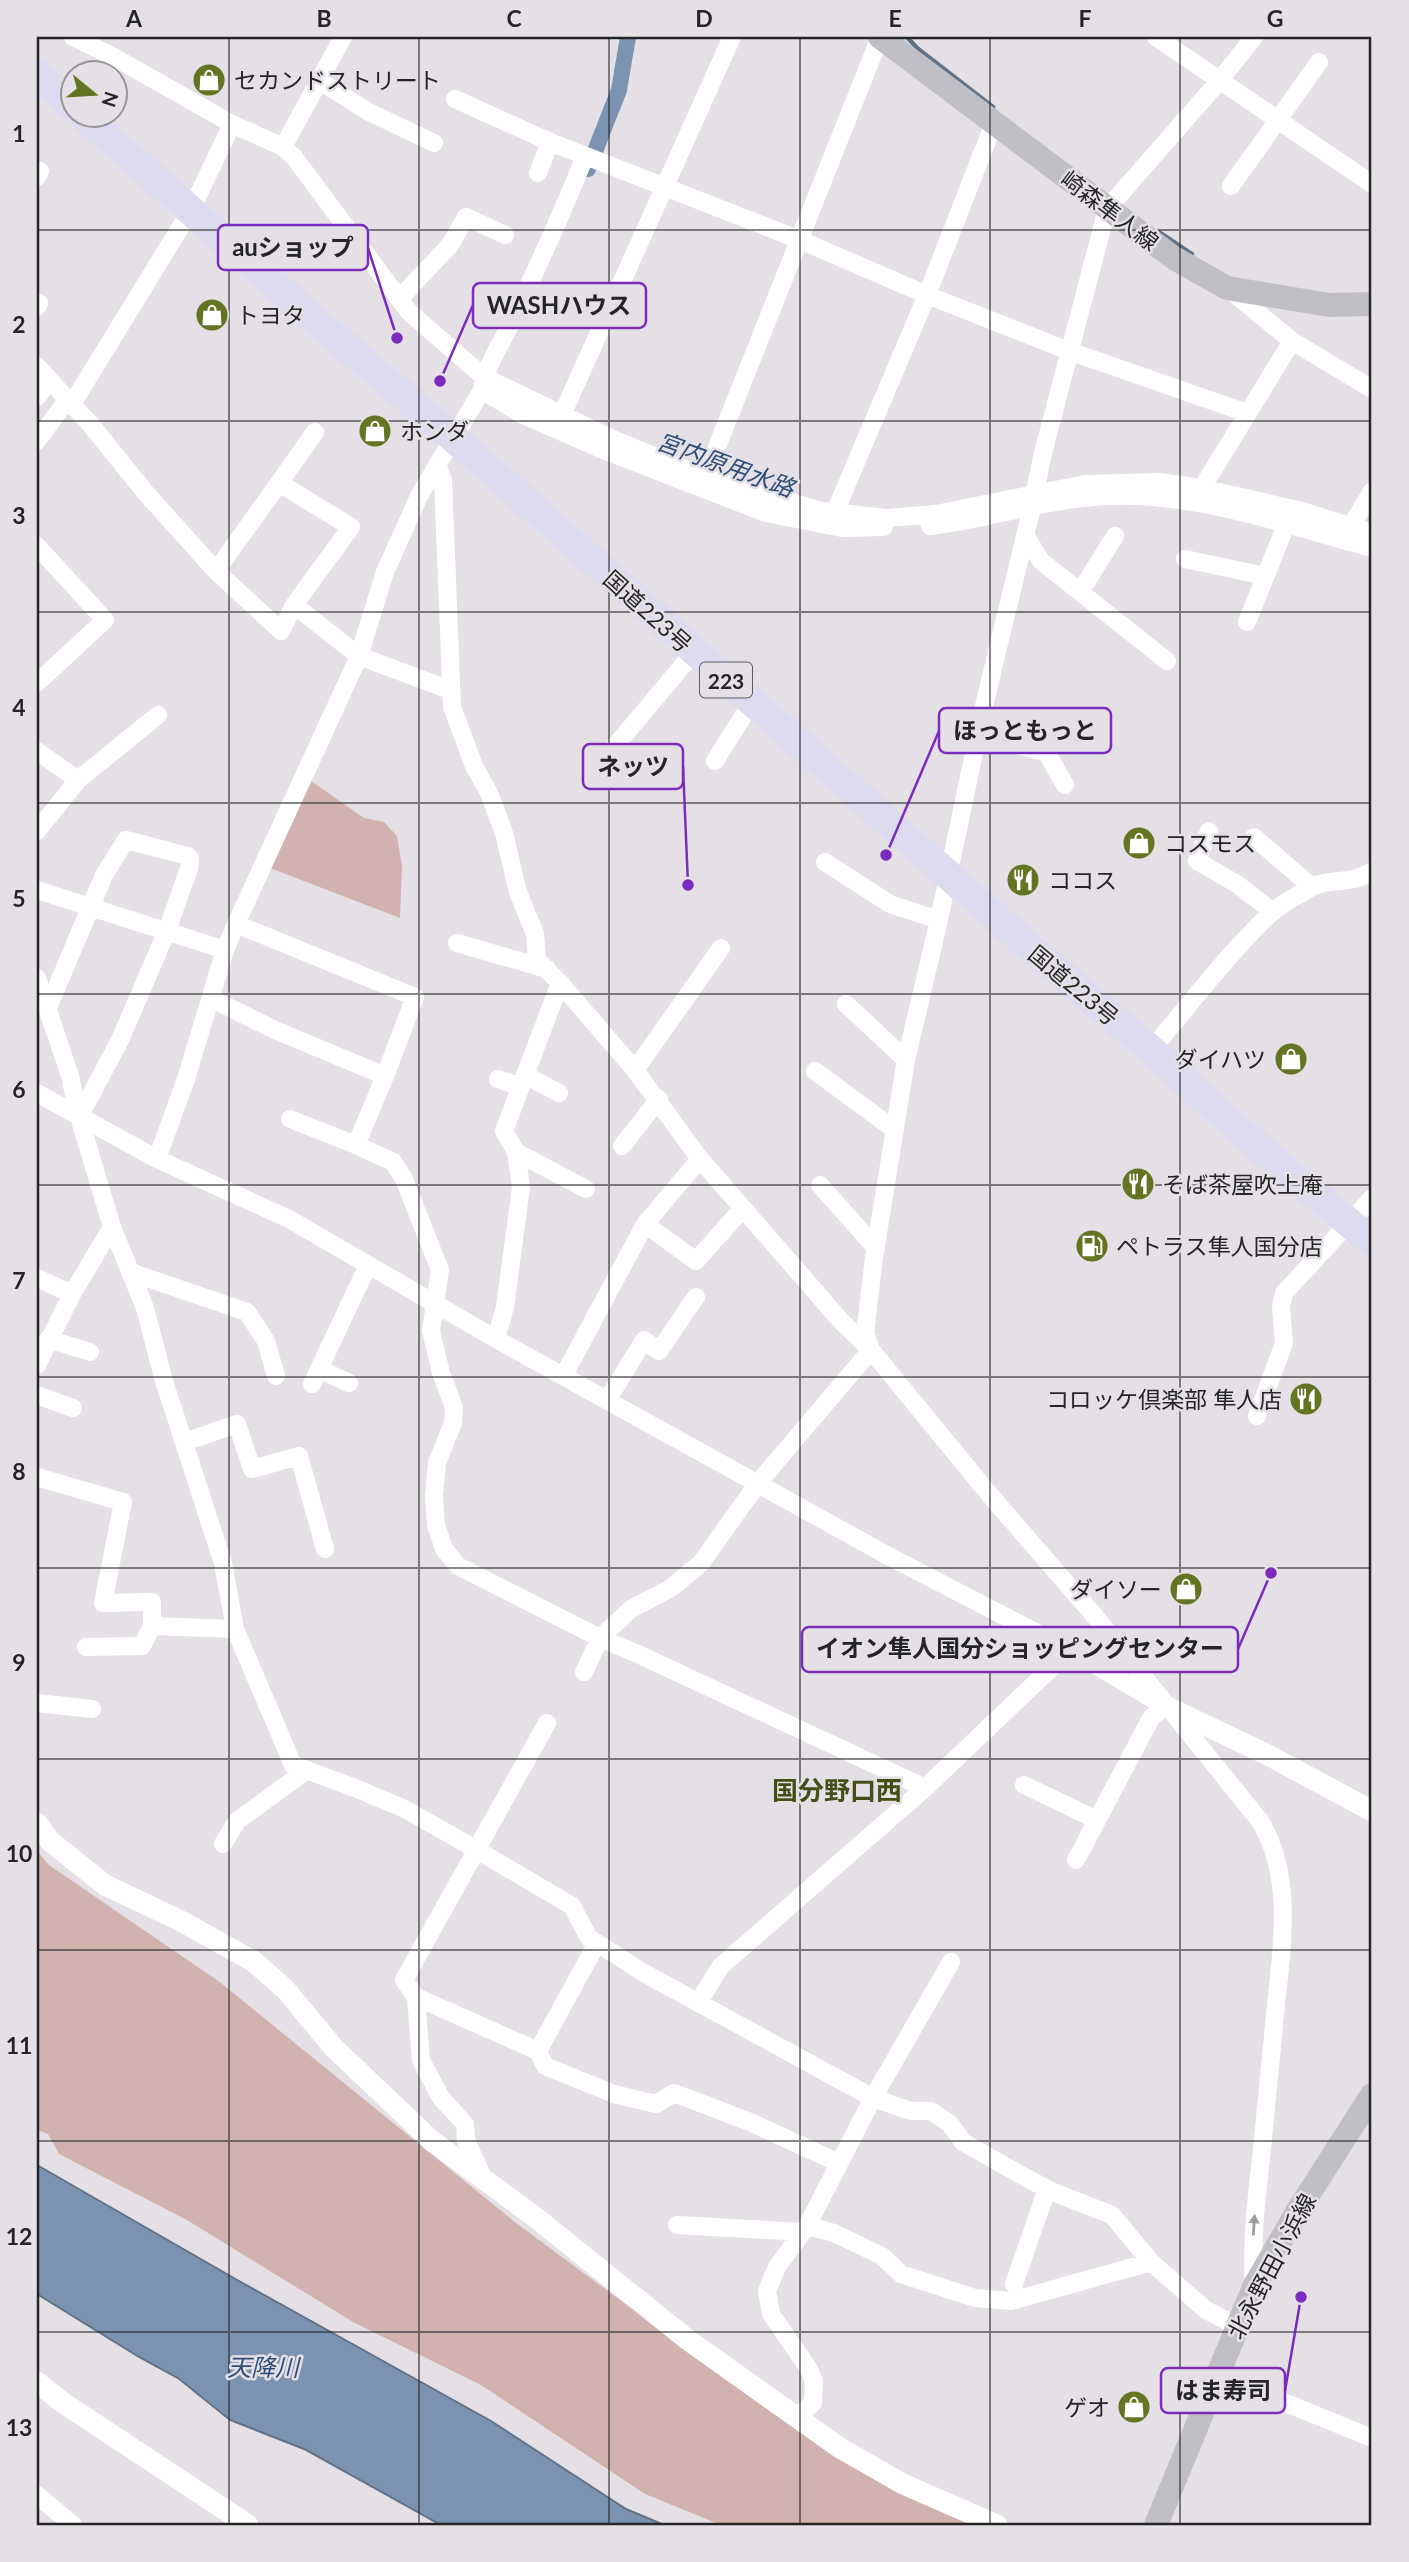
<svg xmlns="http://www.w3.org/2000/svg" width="1409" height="2562" viewBox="0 0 1409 2562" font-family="Lato,'Noto Sans JP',sans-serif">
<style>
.green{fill:#d1b2af}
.water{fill:#7b93b0;stroke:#617287;stroke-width:2}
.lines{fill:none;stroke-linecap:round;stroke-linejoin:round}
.stream{stroke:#617287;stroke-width:4.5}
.canal{stroke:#7b93b0;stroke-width:16}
.minor{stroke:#fff;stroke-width:18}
.tertiary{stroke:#fff;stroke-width:21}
.secondary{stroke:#c0bfc5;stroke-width:24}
.trunk{stroke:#dcdbf0;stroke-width:30}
.oneway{fill:#9d9c9d}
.grid{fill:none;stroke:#252426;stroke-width:2;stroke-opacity:0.55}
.labels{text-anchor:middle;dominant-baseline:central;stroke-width:5;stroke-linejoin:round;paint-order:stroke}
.shield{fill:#e4e0e5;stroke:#5e5c5f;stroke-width:2}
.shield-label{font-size:21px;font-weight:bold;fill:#252426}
.poi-label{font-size:23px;fill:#252426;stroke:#e4e0e5;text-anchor:start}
.street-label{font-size:23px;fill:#252426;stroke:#e4e0e5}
.water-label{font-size:24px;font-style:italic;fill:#2c4e78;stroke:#e4e0e5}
.quarter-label{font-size:26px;font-weight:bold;fill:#434f17;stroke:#e4e0e5}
.leader{fill:none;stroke:#7b2cbf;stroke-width:2.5}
.callout-dot{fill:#7b2cbf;stroke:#e4e0e5;stroke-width:2.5}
.callout{fill:#e4e0e5;stroke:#7b2cbf;stroke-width:2.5}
.callout-label{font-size:24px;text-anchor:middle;font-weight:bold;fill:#252426}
.neatline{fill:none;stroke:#252426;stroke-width:2.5}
.grid-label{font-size:23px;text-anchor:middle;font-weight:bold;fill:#252426}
</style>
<rect width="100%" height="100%" fill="#e4e0e5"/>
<path class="green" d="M311 781 364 818 384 822 397 836 402 866 400 918 270 868Z
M37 1851 49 1865 221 1983 516 2223 774 2414 973 2525H721L645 2494 481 2385 353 2322 187 2220 59 2154 48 2134 37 2130Z"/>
<path class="water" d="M37 2165 239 2281 491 2421 626 2509 664 2525H441L304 2449 230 2420 178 2378 139 2357 37 2294Z"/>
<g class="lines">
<path class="stream" d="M907 37 917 48 993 107
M1159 232 1192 254"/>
<path class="canal" d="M588 169 619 90 628 37"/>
<path class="minor" d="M73 37 114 57 232 124 283 147 294 157 409 312 484 377 615 440 705 477 821 511 887 518 936 514 1085 484 1159 482 1202 488 1302 511 1372 533
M1156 37 1372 184
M318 80 369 112 434 143
M455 99 550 142 800 240 927 295 1069 351 1247 413
M283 147 343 37
M585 156C563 212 538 266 512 321 502 343 485 366 482 390L521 414 601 449 766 513 842 528 884 527
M538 173 550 142
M37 177 40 171
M1231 186 1319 62
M1230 290 1292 341 1372 389
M399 299 450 245 466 217 505 235
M37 307 39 303
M37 366 91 425 145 492 216 571 281 631 294 605 359 656 450 690
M37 397 49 382
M72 404 191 210 232 124
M557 426 732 37
M37 441 67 400
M437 465 443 480 452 707 474 766 489 793 504 833 518 892 535 934 537 960 560 983 635 1070 700 1159 841 1321 871 1350 989 1494 1093 1614 1260 1821C1295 1879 1281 1950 1275 2015 1270 2063 1266 2111 1261 2159 1256 2202 1251 2244 1254 2287
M705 477 880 37
M279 483 315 432
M1202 488 1292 341
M835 512 927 295 994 123
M930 526C985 520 1039 501 1094 497 1189 489 1282 524 1372 548
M1351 526 1372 491
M1025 535 1041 561 1167 661
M37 546 105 620 37 683
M1185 559 1265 576
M216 571 279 483 351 527 294 605
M1080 592 1115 536
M1247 622 1286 525
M978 736 1046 752 1065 785
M37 751 78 780
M611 751 694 652
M715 761 752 702
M37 831 78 780 158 715
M1209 831 1197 861 1237 884 1273 912
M1254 837 1312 887
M825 862 890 904 939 920
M37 890 225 950
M457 943 547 969
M37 978 70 1076 79 1117 112 1227 145 1308 164 1381 223 1563 235 1629 293 1765 355 1788 405 1809 477 1850 572 1906 589 1938 644 1973 873 2098 807 2226 777 2267 767 2291 771 2314 809 2369 814 2382 813 2403 797 2417
M212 999 275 1030 385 1076 415 997 236 924
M846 1004 906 1060
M48 1008 104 875 126 840 188 856 190 858 189 869 166 933 120 1040 79 1117
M1151 1050C1190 1004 1227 955 1271 913 1281 904 1295 897 1307 890 1327 876 1352 886 1372 871
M635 1070 721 948
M815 1071 895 1130
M525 1075 559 1093
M385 1076 356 1145 393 1162 404 1179 440 1270 431 1331 441 1373 454 1407 453 1423 437 1463 434 1496 436 1525 444 1549 458 1566 600 1638 640 1655 925 1788
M498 1079 520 1087
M37 1093 157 1159 289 1219 496 1339 892 1558 1070 1650 1156 1701
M290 1119 356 1145
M622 1146 659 1099
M516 1152 586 1189
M157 1159 186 1079 225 950 236 924 359 656 385 572 420 494 482 390
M820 1185 876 1248
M645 1224 696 1261 743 1208
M130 1272 247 1312 266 1341 276 1376
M37 1278 72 1294
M48 1339 90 1352
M496 1339 505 1307 521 1187 516 1152 504 1131 560 983
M871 1350 865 1333 874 1258 906 1060 939 920 983 710 1032 507 1042 457 1107 209 1220 80 1254 37
M37 1365 72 1294 112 1227
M319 1369 349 1383
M564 1375 645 1224 700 1159
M312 1384 368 1265
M37 1395 73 1408
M608 1399 644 1340 659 1351 696 1297
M1257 1416 1284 1343 1281 1307 1284 1293 1372 1198
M184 1442 237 1424 252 1469 299 1456 325 1549
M37 1477 123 1502 103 1603 152 1602V1626L235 1629
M86 1647 142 1646 152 1626
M584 1672 600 1638 631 1609 671 1588 701 1563 758 1483 871 1350
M37 1703 92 1709
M547 1723 404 1980 416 1997 538 2051 597 1943
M1024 1785 1097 1820
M223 1844 237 1821 307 1770
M1076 1860 1151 1718 1165 1706
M951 1962 873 2098 911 2111H931L950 2124 963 2142 1019 2174 1053 2192 1112 2215 1151 2262
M416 1997 421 2060 441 2098 465 2124 466 2140 484 2180
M698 2003 721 1966 925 1788 1070 1650
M538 2051 545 2066 614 2094 656 2104 674 2093 750 2122 839 2163
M677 2225 802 2232
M807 2226 834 2233 882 2256 901 2274 975 2298 1011 2301 1151 2262 1206 2310 1237 2326
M1014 2284 1047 2189
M1217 2375 1372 2438
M37 2495 73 2525"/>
<path class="tertiary" d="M1165 1706 1268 1755 1372 1811
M37 1823 50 1841 105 1885 181 1921 253 1961 285 1989 334 2048 432 2141 535 2217 688 2340 840 2448 903 2484 997 2525
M37 2382 62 2402 248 2525"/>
<path class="secondary" d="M880 37 1174 258 1227 288 1329 305 1372 304
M1156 2525 1254 2287 1297 2212 1372 2095"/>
<path class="trunk" d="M37 74 74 107
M84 116 310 316 454 438 1041 957 1151 1050 1242 1133 1372 1242"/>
</g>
<defs><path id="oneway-solid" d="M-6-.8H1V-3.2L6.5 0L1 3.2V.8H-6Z" transform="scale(1.75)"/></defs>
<use class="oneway" href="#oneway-solid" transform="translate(1254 2225) rotate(-86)"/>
<path class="grid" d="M229 37V2525M419 37V2525M609 37V2525M800 37V2525M990 37V2525M1180 37V2525M37 230H1372M37 421H1372M37 612H1372M37 803H1372M37 994H1372M37 1185H1372M37 1377H1372M37 1568H1372M37 1759H1372M37 1950H1372M37 2141H1372M37 2332H1372"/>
<defs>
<symbol id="shop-disc" viewBox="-11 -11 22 22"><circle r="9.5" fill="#637523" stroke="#e4e0e5"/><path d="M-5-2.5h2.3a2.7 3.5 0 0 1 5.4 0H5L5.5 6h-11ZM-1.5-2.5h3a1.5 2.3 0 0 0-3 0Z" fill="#fff"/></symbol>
<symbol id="restaurant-disc" viewBox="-11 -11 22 22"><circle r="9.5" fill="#637523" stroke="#e4e0e5"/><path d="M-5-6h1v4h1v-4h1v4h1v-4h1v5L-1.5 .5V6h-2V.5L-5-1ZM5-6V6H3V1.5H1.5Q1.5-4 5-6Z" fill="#fff"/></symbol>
<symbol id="fuel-disc" viewBox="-11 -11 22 22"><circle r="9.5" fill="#637523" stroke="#e4e0e5"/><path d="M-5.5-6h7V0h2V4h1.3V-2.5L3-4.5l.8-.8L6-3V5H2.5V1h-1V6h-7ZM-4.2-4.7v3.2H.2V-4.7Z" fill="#fff"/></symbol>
</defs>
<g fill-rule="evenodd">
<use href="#shop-disc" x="190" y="61" width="38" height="38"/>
<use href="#shop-disc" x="193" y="296" width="38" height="38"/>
<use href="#shop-disc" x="356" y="412" width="38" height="38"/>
<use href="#shop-disc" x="1120" y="824" width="38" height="38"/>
<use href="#restaurant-disc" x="1004" y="861" width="38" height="38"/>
<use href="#shop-disc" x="1272" y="1040" width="38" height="38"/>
<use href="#restaurant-disc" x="1119" y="1165" width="38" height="38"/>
<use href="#fuel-disc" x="1073" y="1227" width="38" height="38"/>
<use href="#restaurant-disc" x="1287" y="1380" width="38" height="38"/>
<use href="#shop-disc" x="1167" y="1570" width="38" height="38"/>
<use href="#shop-disc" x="1115" y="2388" width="38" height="38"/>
</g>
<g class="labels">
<rect class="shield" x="700" y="662.5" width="52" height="35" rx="5"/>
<g class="shield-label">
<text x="726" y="680">223</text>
</g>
<g class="poi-label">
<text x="234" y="80">セカンドストリート</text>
<text x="236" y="315">トヨタ</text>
<text x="400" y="431">ホンダ</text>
<text x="1164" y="843">コスモス</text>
<text x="1048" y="880">ココス</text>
<text x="1266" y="1059" text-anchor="end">ダイハツ</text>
<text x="1162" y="1184">そば茶屋吹上庵</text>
<text x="1116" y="1246">ペトラス隼人国分店</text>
<text x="1282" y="1399" text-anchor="end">コロッケ倶楽部 隼人店</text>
<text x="1162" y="1589" text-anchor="end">ダイソー</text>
<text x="1110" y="2407" text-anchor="end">ゲオ</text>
</g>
<g class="street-label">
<text transform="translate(1110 210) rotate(37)">崎森隼人線</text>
<text transform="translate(648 611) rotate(42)">国道223号</text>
<text transform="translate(1074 985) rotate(40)">国道223号</text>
<text transform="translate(1271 2266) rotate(-62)">北永野田小浜線</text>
</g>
<g class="water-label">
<text transform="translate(726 464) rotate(20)">宮内原用水路</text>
<text x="263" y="2366">天降川</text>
</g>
<g class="quarter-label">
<text x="837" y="1790">国分野口西</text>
</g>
</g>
<path class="leader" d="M397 338L368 248M440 381L473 305M886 855L939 731M688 885L683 766M1271 1573L1238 1649M1301 2297L1285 2391"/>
<g class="callout-dot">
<circle cx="397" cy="338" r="7"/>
<circle cx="440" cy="381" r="7"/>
<circle cx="886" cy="855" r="7"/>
<circle cx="688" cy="885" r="7"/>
<circle cx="1271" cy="1573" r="7"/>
<circle cx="1301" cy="2297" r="7"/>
</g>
<g class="callout">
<rect x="218" y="225" width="150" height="45" rx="7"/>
<rect x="473" y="283" width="173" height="45" rx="7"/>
<rect x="939" y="708" width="172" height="45" rx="7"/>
<rect x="583" y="744" width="100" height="45" rx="7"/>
<rect x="802" y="1627" width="436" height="45" rx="7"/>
<rect x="1161" y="2368" width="124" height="45" rx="7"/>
</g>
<g class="callout-label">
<text x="293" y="256">auショップ</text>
<text x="559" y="314">WASHハウス</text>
<text x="1025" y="739">ほっともっと</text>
<text x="633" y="775">ネッツ</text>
<text x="1020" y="1657">イオン隼人国分ショッピングセンター</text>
<text x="1223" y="2399">はま寿司</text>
</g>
<rect width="1409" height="2562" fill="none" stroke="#e4e0e5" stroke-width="77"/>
<g transform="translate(94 94) rotate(108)"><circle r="33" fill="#e4e0e5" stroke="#989599" stroke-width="2"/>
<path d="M0-5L12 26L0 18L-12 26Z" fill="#637523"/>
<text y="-10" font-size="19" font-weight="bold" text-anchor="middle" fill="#252426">N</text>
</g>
<rect x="38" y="38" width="1332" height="2486" class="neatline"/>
<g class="grid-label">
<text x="134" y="27">A</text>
<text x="324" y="27">B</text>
<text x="514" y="27">C</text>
<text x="704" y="27">D</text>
<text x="895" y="27">E</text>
<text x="1085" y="27">F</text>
<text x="1275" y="27">G</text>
<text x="19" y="142">1</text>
<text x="19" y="333">2</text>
<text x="19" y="524">3</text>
<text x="19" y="716">4</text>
<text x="19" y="907">5</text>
<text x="19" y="1098">6</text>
<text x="19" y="1289">7</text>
<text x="19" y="1480">8</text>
<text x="19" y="1671">9</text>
<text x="19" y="1862">10</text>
<text x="19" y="2054">11</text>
<text x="19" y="2245">12</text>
<text x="19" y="2436">13</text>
</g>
</svg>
